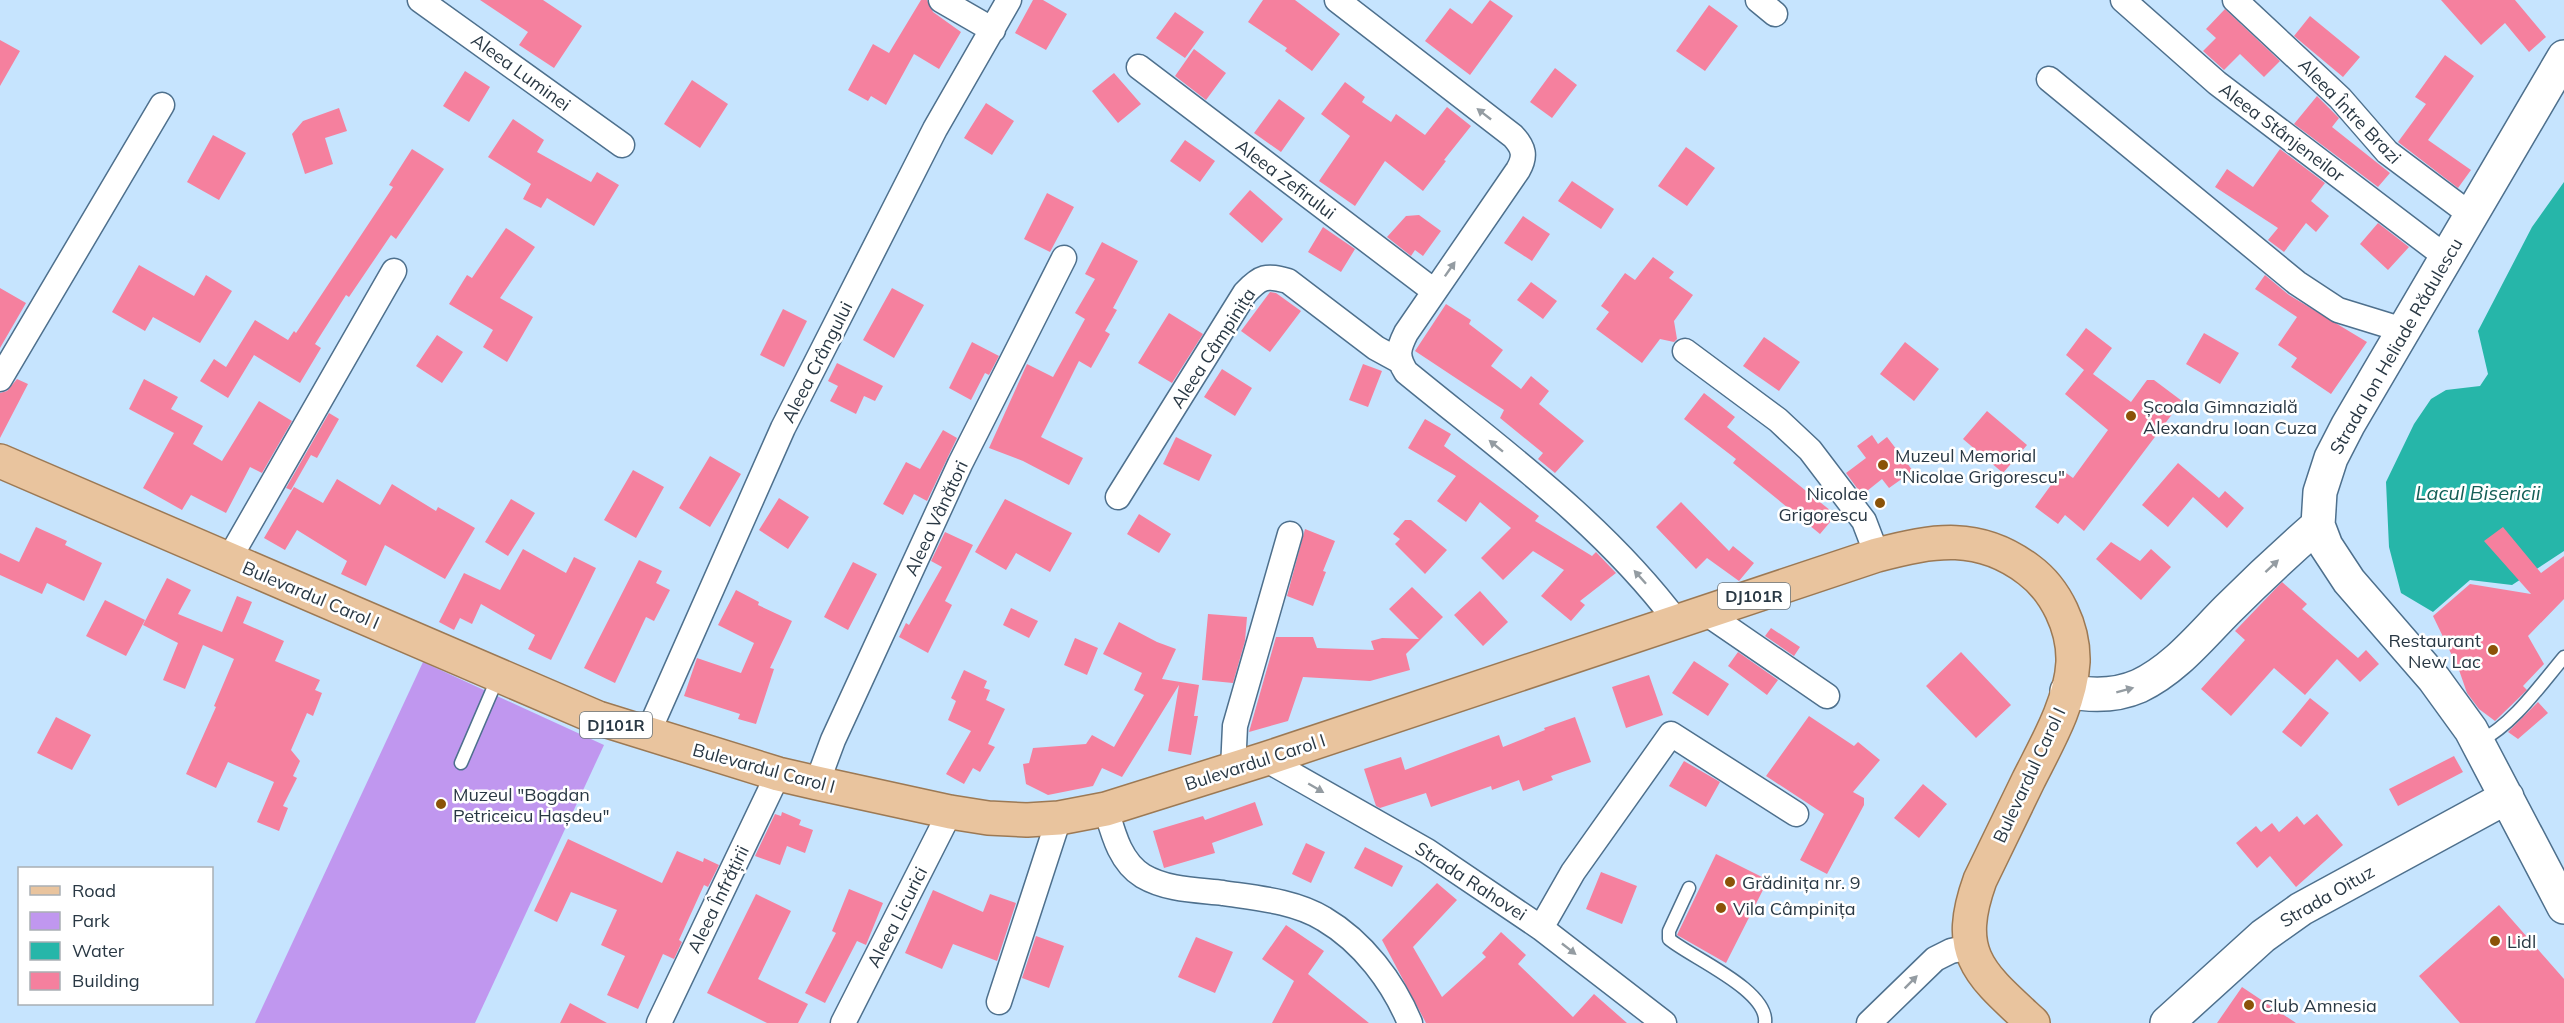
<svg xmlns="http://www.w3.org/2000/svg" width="2564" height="1023" viewBox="0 0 2564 1023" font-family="Mulish,sans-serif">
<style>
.green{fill:#c097ef}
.water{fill:#26b6a9}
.building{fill:#f5809e}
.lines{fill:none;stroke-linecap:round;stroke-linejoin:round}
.lane-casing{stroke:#4e708d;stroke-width:15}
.street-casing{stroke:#4e708d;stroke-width:27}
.secondary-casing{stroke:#4e708d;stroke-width:36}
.primary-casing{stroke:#9c7954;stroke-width:36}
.lane{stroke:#fff;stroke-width:12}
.street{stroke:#fff;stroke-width:24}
.secondary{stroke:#fff;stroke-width:33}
.primary{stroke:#e9c49e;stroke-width:33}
.oneway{fill:#949ca2}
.poi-dot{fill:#8b5308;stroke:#fff;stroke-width:2}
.labels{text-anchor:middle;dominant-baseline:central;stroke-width:5;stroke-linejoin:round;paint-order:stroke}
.shield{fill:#fff;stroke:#69747c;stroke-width:1.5}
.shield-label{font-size:16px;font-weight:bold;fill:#293844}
.street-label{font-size:18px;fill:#293844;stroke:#fff}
.poi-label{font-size:18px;fill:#293844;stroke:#fff;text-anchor:start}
.water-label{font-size:20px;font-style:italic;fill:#155f57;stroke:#fff}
</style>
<rect width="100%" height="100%" fill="#c6e4fe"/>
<path class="green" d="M423 662 604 745 475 1023H255Z"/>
<path class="water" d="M2564 182V551L2512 585 2470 580 2433 612 2401 593 2389 547 2386 482 2414 424 2431 399 2446 390 2480 386 2488 374 2478 331 2532 227Z"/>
<path class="building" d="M480 0H543L582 26 554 68 519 45 528 32Z
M921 0H927L933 12 961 32 939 69 914 54 886 105 871 96 868 101 848 90 873 44 889 53Z
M1033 0H1043L1067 14 1046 50 1015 33Z
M1263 0H1295L1340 34 1312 71 1285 51 1287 48 1248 22Z
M1490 0 1513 16 1470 75 1425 41 1450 8 1472 24Z
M2441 0H2515L2546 37 2529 52 2505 23 2481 45Z
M1709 5 1738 26 1705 71 1676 51Z
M2225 9 2280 61 2264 77 2240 54 2224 70 2203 51 2216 38 2206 29Z
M1175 12 1204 32 1185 58 1156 38Z
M2310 16 2360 57 2343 77 2294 36Z
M0 40 20 51 0 86Z
M1194 49 1226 73 1206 100 1175 76Z
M2445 55 2474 76 2428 140 2471 170 2458 188 2398 142 2426 104 2415 97Z
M1555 68 1577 85 1552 118 1530 102Z
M465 71 490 87 469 122 443 106Z
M1114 73 1141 104 1118 123 1092 91Z
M692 80 728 104 700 148 664 124Z
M1345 82 1365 97 1362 102 1391 122 1396 114 1425 135 1447 107 1471 126 1444 160 1446 161 1423 191 1385 161 1355 206 1319 181 1350 136 1321 114Z
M2317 96 2339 118 2332 127 2390 173 2378 187 2294 124Z
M1279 99 1305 118 1281 152 1254 133Z
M986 103 1014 121 992 155 964 138Z
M339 108 347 131 325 138 333 164 305 174 292 134 303 121Z
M513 119 544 140 537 152 591 182 597 172 619 185 594 226 547 198 541 208 523 199 531 184 488 157Z
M213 135 246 153 219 200 187 182Z
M1185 140 1215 161 1200 182 1170 161Z
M1686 147 1715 168 1687 206 1658 186Z
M412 149 444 169 396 239 391 235 349 297 346 295 315 344 321 348 300 383 254 355 228 398 200 381 214 359 226 367 255 320 288 340 294 331 296 333 393 187 389 185Z
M2280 149 2325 183 2311 201 2329 216 2316 232 2306 223 2284 252 2268 240 2278 228 2215 187 2227 169 2253 187Z
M1572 181 1614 209 1601 229 1558 201Z
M1250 190 1283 219 1262 243 1229 214Z
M1047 193 1074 207 1050 252 1024 239Z
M1419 215 1441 231 1423 256 1415 250 1411 256 1387 237 1406 216Z
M1523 216 1550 234 1532 261 1504 243Z
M2378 223 2409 247 2388 270 2360 244Z
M1323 227 1355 249 1341 272 1308 252Z
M506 228 535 247 500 298 533 317 507 362 483 347 493 330 449 304 467 275 472 278Z
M1102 242 1138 261 1113 308 1117 310 1105 331 1110 334 1091 368 1079 361 1041 437 1083 458 1069 485 1023 461 989 448 1027 364 1053 377 1085 319 1075 313 1095 279 1085 274Z
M1653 257 1674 272 1669 278 1693 295 1674 321 1677 339 1674 342 1660 339 1642 363 1596 329 1609 312 1601 306 1625 273 1635 280Z
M139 265 194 296 206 275 232 291 200 343 153 317 145 331 112 312Z
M2265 275 2289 295 2367 342 2331 394 2291 367 2297 358 2278 345 2297 317 2255 289Z
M1531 282 1557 301 1543 319 1517 300Z
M0 288 26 303 0 348Z
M892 288 924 305 894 358 863 340Z
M1270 292 1276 293 1301 311 1270 352 1241 331Z
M1446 304 1471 320 1469 324 1503 350 1491 366 1521 389 1531 376 1549 391 1539 404 1584 441 1555 473 1538 459 1543 453 1500 418 1504 410 1415 351Z
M783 309 807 321 784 367 760 355Z
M1169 313 1203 334 1172 383 1138 363Z
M2086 328 2112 348 2093 374 2131 402 2147 380H2154L2182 401 2084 531 2065 515 2058 524 2035 507 2062 470 2073 478 2108 430 2065 394 2084 370 2066 355Z
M2204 333 2239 353 2220 384 2186 364Z
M437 335 463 352 442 383 416 366Z
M1764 337 1800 362 1779 391 1743 366Z
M972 342 999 356 989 375 985 373 971 400 949 388Z
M1905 342 1939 369 1914 401 1880 374Z
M837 363 883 386 875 401 864 396 856 414 830 401 838 386 828 381Z
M1363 364 1382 371 1368 407 1349 400Z
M1222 369 1252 388 1235 416 1204 397Z
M17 379 28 384 0 438V393L7 391Z
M144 379 178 397 171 409 203 426 193 444 222 461 259 401 292 421 262 473 250 467 226 513 191 495 182 510 143 488 174 433 129 409Z
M1704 393 1735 417 1727 427 1836 515 1820 534 1733 463 1736 459 1684 419Z
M1987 411 2027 445 2003 473 1963 439Z
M329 413 339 419 317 458 311 455 291 490 286 488Z
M1425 419 1451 434 1444 446 1539 516 1535 521 1592 556 1596 552 1616 573 1580 601 1585 605 1571 621 1541 596 1564 570 1533 551 1503 580 1481 558 1511 528 1480 502 1466 522 1437 501 1456 476 1408 448Z
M943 430 957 438 927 501 914 494 903 515 883 504 906 462 920 469Z
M1872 435 1878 444 1887 437 1913 471 1889 488 1882 479 1862 495 1846 473 1866 458 1857 446Z
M1176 437 1212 455 1199 481 1163 464Z
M710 456 741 474 710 527 679 508Z
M2178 463 2219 498 2225 491 2244 508 2227 528 2193 497 2168 527 2142 505Z
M633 470 664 487 636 538 604 520Z
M337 479 380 505 392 484 436 511 438 507 475 528 445 579 385 545 366 586 341 574 347 561 297 530 285 550 264 538 294 487 323 503Z
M779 498 809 517 788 549 759 530Z
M511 499 535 513 508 556 485 542Z
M1005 499 1072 533 1050 572 1016 553 1006 570 975 552Z
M1681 502 1729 551 1733 546 1754 563 1739 581 1707 558 1696 569 1656 527Z
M1139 514 1171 534 1159 553 1127 534Z
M1405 520H1411L1447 550 1425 574 1395 544 1400 539 1393 534Z
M36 527 67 541 65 545 102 563 84 601 47 583 42 594 0 575V553L19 562Z
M2503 527 2541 573 2564 556V599L2528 636 2544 664 2523 686 2527 690 2495 721 2479 709 2467 693 2459 670 2433 616 2470 584 2531 594 2484 541Z
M1305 529 1335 541 1323 571 1326 572 1313 606 1287 596Z
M945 532 973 545 945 601 952 605 928 653 899 637 906 623 909 625 942 567 931 561Z
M2111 542 2140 561 2151 549 2171 567 2141 600 2096 559Z
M523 549 566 573 574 557 596 568 551 660 528 649 535 635 481 604 472 624 460 618 454 630 439 622 464 573 500 590Z
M639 560 662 571 656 583 670 590 654 621 646 617 615 683 584 668Z
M853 562 877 574 848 630 824 617Z
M167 578 191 590 178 614 222 632 237 596 252 602 243 623 284 641 275 661 320 680 315 690 322 693 313 716 307 713 291 750 300 761 293 776 297 778 283 806 288 808 279 831 257 822 274 782 228 762 216 788 186 774 216 707 214 706 234 659 203 645 185 689 163 680 178 643 143 625Z
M2282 582 2307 604 2302 609 2358 658 2366 650 2379 664 2360 682 2337 659 2305 695 2274 668 2231 716 2201 689 2245 640 2235 631Z
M1412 587 1443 617 1406 654 1410 670 1370 681 1303 677 1288 721 1249 732 1276 637H1313L1317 648 1374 650 1371 641 1382 638 1419 639 1389 609Z
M736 590 759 602 758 605 792 621 770 668 774 669 756 724 738 719 740 714 684 696 697 658 741 673 754 643 718 625Z
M1480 591 1508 622 1483 646 1454 615Z
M105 600 145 620 126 656 86 636Z
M1011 608 1038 621 1029 638 1003 625Z
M1208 614 1247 617 1245 641 1233 683 1202 680Z
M1119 622 1157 642 1176 649 1162 679 1199 685 1194 716H1198L1191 755 1168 751 1179 685 1122 777 1102 768 1093 786 1048 795 1026 784 1023 764 1029 763 1033 748 1086 744 1092 735 1114 747 1144 695 1134 690 1142 673 1103 654Z
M1771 628 1800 647 1794 656 1765 636Z
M1075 638 1098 648 1087 675 1064 665Z
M1738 652 1778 680 1767 695 1728 666Z
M1961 652 2011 705 1976 738 1926 686Z
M1694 661 1729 684 1708 716 1672 693Z
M964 670 987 681 984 688 990 690 986 700 1005 709 988 744 995 747 980 772 973 768 964 784 946 774 971 731 948 720 956 701 951 698Z
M1649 675 1663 715 1626 728 1612 687Z
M2310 698 2329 713 2301 747 2282 732Z
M2538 702 2548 713 2518 739 2508 732Z
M1809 716 1854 746 1858 742 1880 760 1853 792 1864 798V805L1827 874 1800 860 1824 814 1766 776Z
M56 717 91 735 72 770 37 753Z
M1575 717 1591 762 1551 776 1553 780 1523 791 1519 780 1492 790 1491 786 1431 807 1426 793 1380 808 1376 806 1364 769 1401 757 1405 770 1499 735 1503 747 1545 730 1544 728Z
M2454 756 2463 772 2398 806 2389 789Z
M1684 761 1720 782 1706 807 1669 786Z
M1923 784 1947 804 1919 838 1894 818Z
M1255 802 1263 825 1212 843 1215 853 1164 868 1153 831 1203 816 1205 820Z
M782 812 801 820 799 825 813 830 805 853 787 846 780 865 755 856 775 814 781 816Z
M2317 814 2343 845 2296 887 2270 856 2257 868 2236 843 2256 826 2261 832 2272 823 2279 832 2297 816 2304 825Z
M568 839 662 883 677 851 703 862 704 858 719 865 708 887 704 885 679 940 682 942 674 959 663 954 638 1009 607 995 625 956 601 945 617 910 571 892 557 922 534 911Z
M1306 843 1325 852 1311 883 1292 874Z
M1365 847 1403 866 1392 887 1354 868Z
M1716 854 1768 880 1726 963 1677 935Z
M1601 872 1637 886 1622 924 1586 909Z
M1437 883 1457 900 1413 947 1442 997 1486 957 1482 953 1501 932 1526 955 1518 964 1573 1017 1594 994 1627 1023H1426L1382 940Z
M849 889 883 903 866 945 857 941 825 1003 805 993 836 933 832 931Z
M933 890 983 912 990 894 1016 903 997 961 953 944 942 969 905 953Z
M756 894 791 911 758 979 808 1004 798 1023H767L707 993Z
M2499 905 2564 979V1023H2460L2419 976Z
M1286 925 1324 951 1308 974 1369 1023H1272L1294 981 1262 959Z
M1036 936 1064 946 1049 988 1022 978Z
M1196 937 1233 952 1215 993 1178 977Z
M2242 987 2296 1023H2217Z
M570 1003 607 1023H560Z"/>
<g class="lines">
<defs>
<path id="lane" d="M2479 742C2514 723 2538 688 2564 657
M461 763 498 677
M1689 888 1669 931V939C1690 957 1769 990 1765 1023"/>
<path id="street" d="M420 0 622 145
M941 0 993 30
M1337 0 1513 136C1524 148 1526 156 1518 170L1406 333C1398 349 1396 356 1406 372 1501 450 1603 523 1677 622
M1758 0 1775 14
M2123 0 2217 83 2446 257
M2235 0 2340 98 2387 152 2471 215
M1139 67 1434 291
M2049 79 2297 283 2338 310 2403 330
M1685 351 1778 420 1810 450 1864 521 1877 555
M0 379 162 105
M1118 497 1245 293C1261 276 1266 275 1288 281L1376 348 1398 360
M229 559 394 271
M1706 613 1827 696
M647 735 783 428 935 129 1009 0
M1265 759 1427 851 1541 928 1664 1023
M1233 769 1235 726 1290 534
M817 783 833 740 960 464 1064 258
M1106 809C1113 833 1120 862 1143 876 1167 890 1196 890 1223 893 1256 898 1295 901 1324 919 1363 942 1393 982 1410 1023
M1541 928 1573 872 1671 734 1796 814
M999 1002 1059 818
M659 1023 778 774
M843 1023 950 812
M1869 1023 1935 959 1951 951 1970 947"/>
<path id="secondary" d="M2564 57 2348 425 2331 458 2320 492 2318 525 2326 546 2349 581 2434 679 2471 730 2564 907
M2067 691C2091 696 2116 696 2139 686 2175 669 2201 636 2228 609 2257 580 2287 552 2318 525
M2167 1023 2263 936 2301 909 2507 797"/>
<path id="primary" d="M0 461 598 718 778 774 817 783 950 812 988 818 1027 820 1059 818 1106 809 1265 759 1877 555C1934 540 1979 532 2029 570 2056 590 2074 628 2073 662 2071 703 2046 745 2028 781 2012 814 1996 847 1980 880 1953 955 1980 974 2033 1023"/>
</defs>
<use href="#lane" class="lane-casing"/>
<use href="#street" class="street-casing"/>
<use href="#secondary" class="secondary-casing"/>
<use href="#primary" class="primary-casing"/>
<use href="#lane" class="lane"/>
<use href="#street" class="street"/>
<use href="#secondary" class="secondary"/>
<use href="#primary" class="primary"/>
</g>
<defs><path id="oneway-solid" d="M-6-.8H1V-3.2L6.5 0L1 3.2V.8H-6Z" transform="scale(1.5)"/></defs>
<g class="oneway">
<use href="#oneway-solid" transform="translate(1484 114) rotate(-142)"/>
<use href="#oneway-solid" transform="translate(1450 269) rotate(-55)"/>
<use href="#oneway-solid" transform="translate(1496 446) rotate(-141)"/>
<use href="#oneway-solid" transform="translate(2272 566) rotate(-43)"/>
<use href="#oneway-solid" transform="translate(1640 577) rotate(-132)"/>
<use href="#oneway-solid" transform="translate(2125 690) rotate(-15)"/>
<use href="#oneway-solid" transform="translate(1316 788) rotate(30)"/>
<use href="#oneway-solid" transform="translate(1569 949) rotate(38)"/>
<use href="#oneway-solid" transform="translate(1911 982) rotate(-45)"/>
</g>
<g class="poi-dot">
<circle cx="2131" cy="416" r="6"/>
<circle cx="1883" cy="465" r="6"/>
<circle cx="1880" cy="503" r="6"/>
<circle cx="2493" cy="650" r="6"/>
<circle cx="441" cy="804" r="6"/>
<circle cx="1730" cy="882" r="6"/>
<circle cx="1721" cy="908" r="6"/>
<circle cx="2495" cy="941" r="6"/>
<circle cx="2249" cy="1005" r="6"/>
</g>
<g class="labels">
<g class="shield">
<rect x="1718" y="583" width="72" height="26" rx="4.5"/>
<rect x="580" y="712" width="72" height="26" rx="4.5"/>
</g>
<g class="shield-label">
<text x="1754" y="596">DJ101R</text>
<text x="616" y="725">DJ101R</text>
</g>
<g class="street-label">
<text transform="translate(521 72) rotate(36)">Aleea Luminei</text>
<text transform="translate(2350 111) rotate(46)">Aleea Între Brazi</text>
<text transform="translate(2282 132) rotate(37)">Aleea Stânjeneilor</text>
<text transform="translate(1286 179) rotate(37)">Aleea Zefirului</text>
<text transform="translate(2396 346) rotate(-60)">Strada Ion Heliade Rădulescu</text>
<text transform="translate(1213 348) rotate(-57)">Aleea Câmpinița</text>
<text transform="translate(817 362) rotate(-63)">Aleea Crângului</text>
<text transform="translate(936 518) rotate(-65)">Aleea Vânători</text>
<text transform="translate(311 595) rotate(23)">Bulevardul Carol I</text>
<text transform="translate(1255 762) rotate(-18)">Bulevardul Carol I</text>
<text transform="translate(764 768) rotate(15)">Bulevardul Carol I</text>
<text transform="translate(2029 775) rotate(-65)">Bulevardul Carol I</text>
<text transform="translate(1471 881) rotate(33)">Strada Rahovei</text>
<text transform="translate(2327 896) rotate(-30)">Strada Oituz</text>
<text transform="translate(718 899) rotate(-64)">Aleea Înfrățirii</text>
<text transform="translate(897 917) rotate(-63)">Aleea Licurici</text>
</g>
<g class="poi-label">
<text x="2143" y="406">Școala Gimnazială<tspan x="2143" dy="21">Alexandru Ioan Cuza</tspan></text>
<text x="1895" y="455">Muzeul Memorial<tspan x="1895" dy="21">"Nicolae Grigorescu"</tspan></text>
<text x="1868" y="493" text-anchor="end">Nicolae<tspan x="1868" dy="21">Grigorescu</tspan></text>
<text x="2481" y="640" text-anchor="end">Restaurant<tspan x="2481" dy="21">New Lac</tspan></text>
<text x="453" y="794">Muzeul "Bogdan<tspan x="453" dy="21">Petriceicu Hașdeu"</tspan></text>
<text x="1742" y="882">Grădinița nr. 9</text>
<text x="1733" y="908">Vila Câmpinița</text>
<text x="2507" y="941">Lidl</text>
<text x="2261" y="1005">Club Amnesia</text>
</g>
<g class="water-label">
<text x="2478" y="492">Lacul Bisericii</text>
</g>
</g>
<rect x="18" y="867" width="195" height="138" fill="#ffffff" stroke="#a9afb4" stroke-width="1.5"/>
<rect x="30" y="886" width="30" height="9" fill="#e9c49e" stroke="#a9afb4" stroke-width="1.5"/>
<text x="72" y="897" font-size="18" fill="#293844">Road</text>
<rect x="30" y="912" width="30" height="18" fill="#c097ef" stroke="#a9afb4" stroke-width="1.5"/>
<text x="72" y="927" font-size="18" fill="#293844">Park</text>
<rect x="30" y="942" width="30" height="18" fill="#26b6a9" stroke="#a9afb4" stroke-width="1.5"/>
<text x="72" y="957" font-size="18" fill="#293844">Water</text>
<rect x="30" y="972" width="30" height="18" fill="#f5809e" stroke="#a9afb4" stroke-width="1.5"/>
<text x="72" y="987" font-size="18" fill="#293844">Building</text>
</svg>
